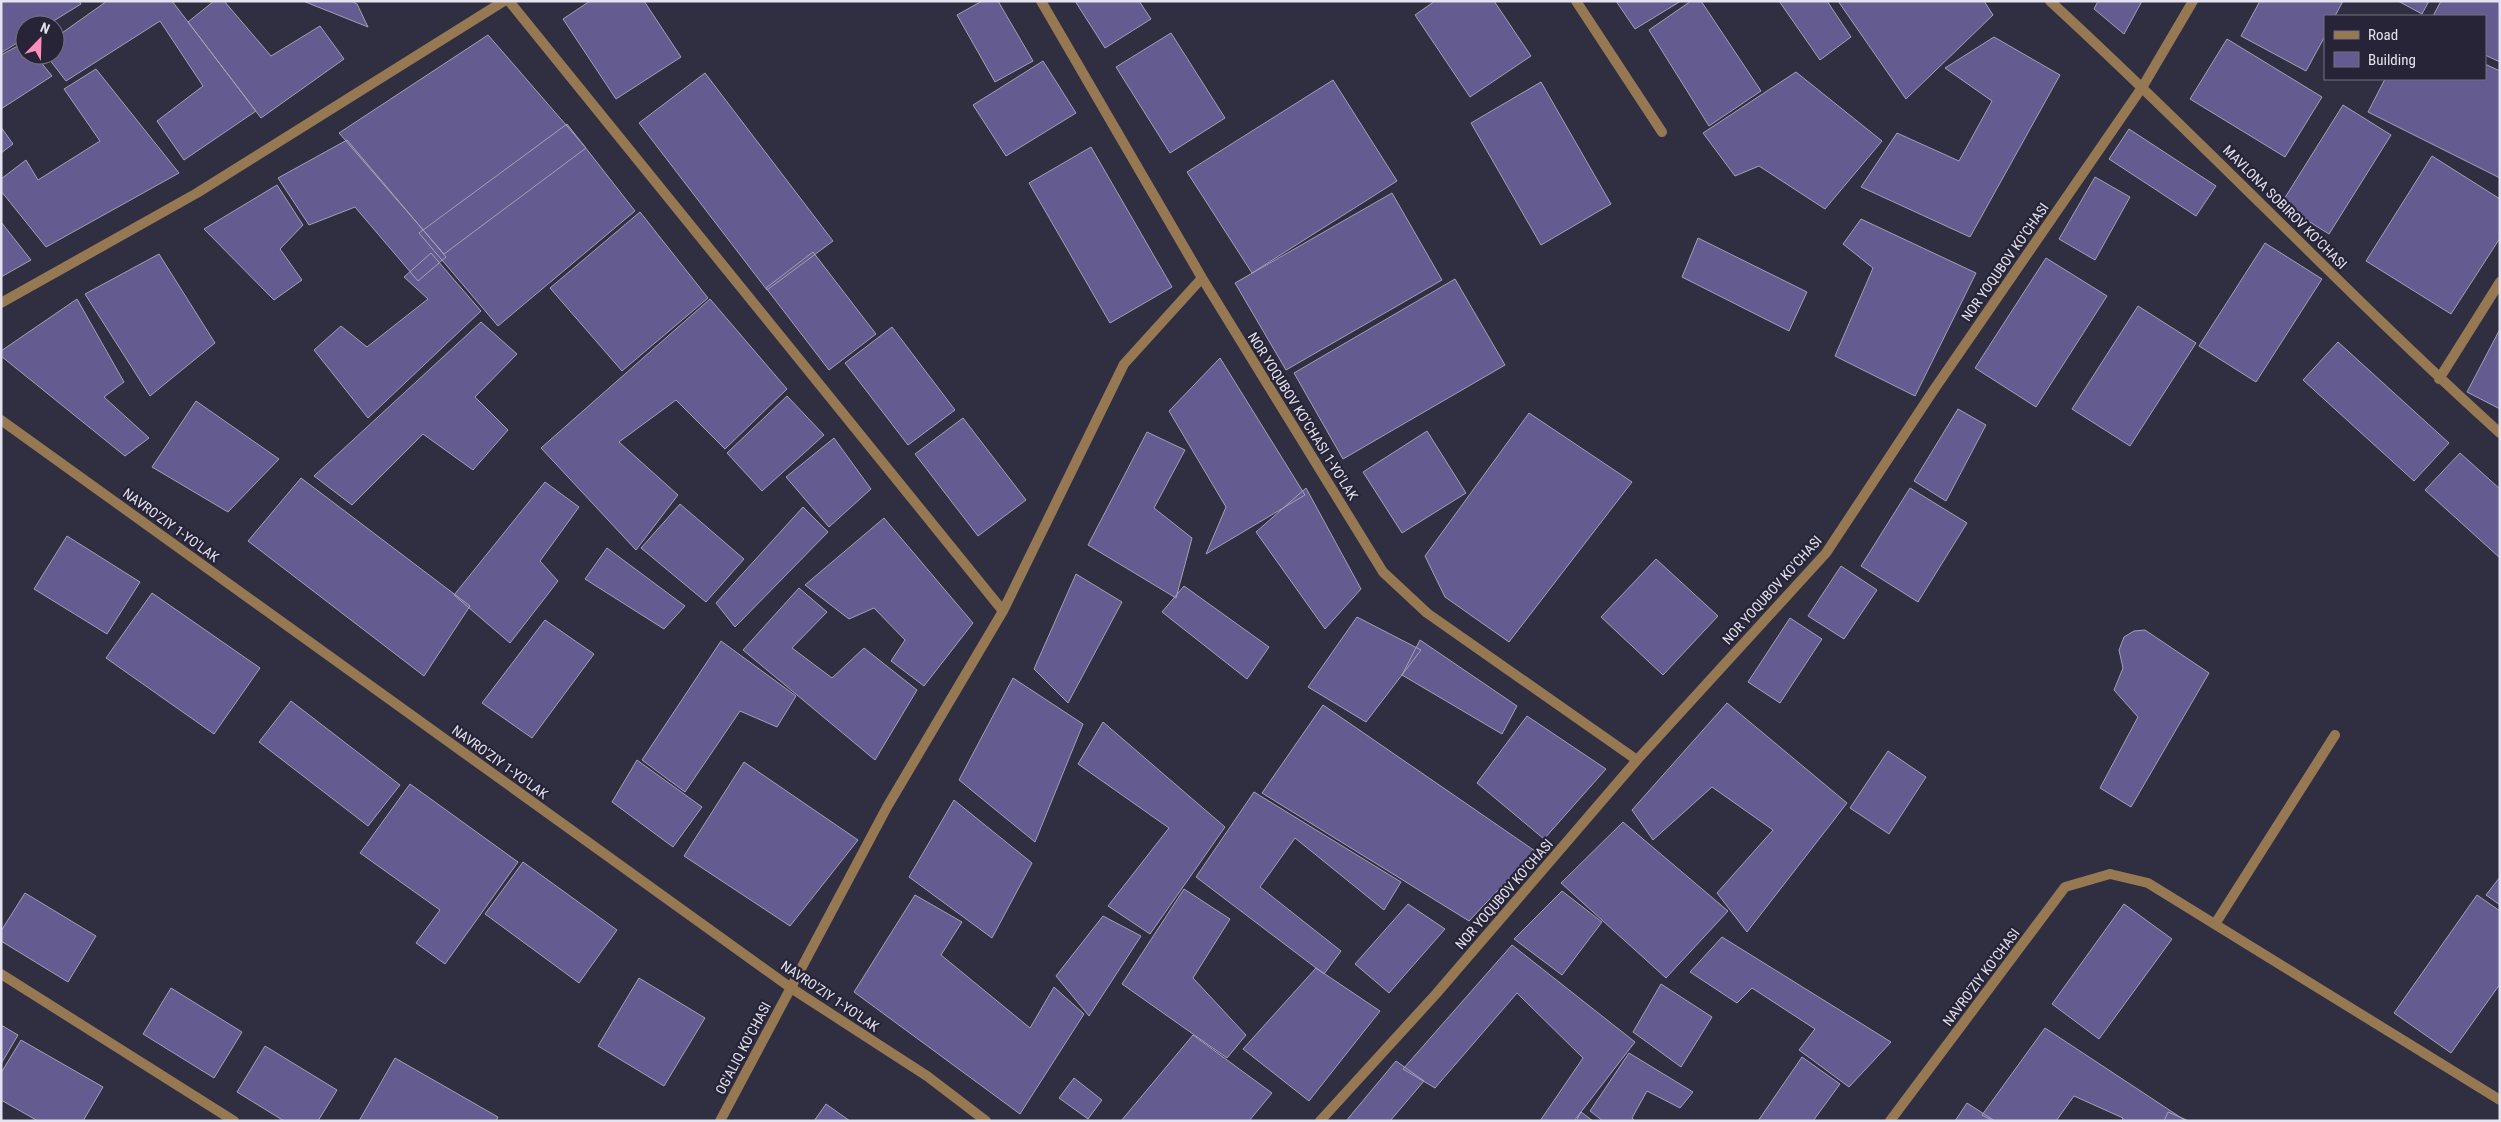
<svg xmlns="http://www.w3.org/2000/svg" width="2501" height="1122" viewBox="0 0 2501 1122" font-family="'Roboto Condensed',sans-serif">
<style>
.building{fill:#645b90;stroke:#a3a0b7}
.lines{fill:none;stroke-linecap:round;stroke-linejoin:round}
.service{stroke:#967853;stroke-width:10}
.minor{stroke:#967853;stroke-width:10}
.tertiary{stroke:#967853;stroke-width:10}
.labels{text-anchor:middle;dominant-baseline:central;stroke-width:4.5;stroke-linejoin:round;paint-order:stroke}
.street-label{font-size:14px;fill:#e5e3f0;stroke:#262436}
</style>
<rect width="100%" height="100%" fill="#302e41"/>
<path class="building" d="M1 1H79L81 4 47 25H25V38L1 53Z
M107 1H172L256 111 184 160 157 121 203 86 160 21 66 81 46 55H55V38Z
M214 1H224L271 56 320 26 344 59 261 118 188 22Z
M303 1H351L357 4 368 27Z
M590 1H644L681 57 616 99 563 19Z
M982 1H998L1033 61 995 82 957 15Z
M1075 1H1139L1151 19 1105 48Z
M1435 1H1494L1531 56 1470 97 1415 15Z
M1616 1H1681L1635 29Z
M1691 1H1701L1761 91 1709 126 1649 30Z
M1779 1H1827L1851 37 1820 60Z
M1838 1H1984L1993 15 1906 99Z
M2098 1H2142L2124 34 2094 9Z
M2260 1H2343L2335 16H2325V36L2306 71 2241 36Z
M2398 1H2429L2422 14Z
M2441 1H2500V62L2485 55V16H2433Z
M1171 33 1225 118 1170 153 1116 67Z
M488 35 586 148 444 254 339 133Z
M1994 37 2060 75 1970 237 1861 187 1897 133 1959 161 1992 101 1945 68Z
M2227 39 2322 97 2285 157 2190 99Z
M25 42V55H35L52 76 1 109V55Z
M1043 61 1076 113 1006 156 973 105Z
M2485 64 2500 71V178L2368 112 2385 79H2485Z
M96 69 179 173 46 247 1 191V179L26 160 38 180 100 141 64 89Z
M1796 72 1882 141 1825 209 1759 166 1735 176 1703 133Z
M705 73 833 241 767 290 639 123Z
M1333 80 1397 181 1252 273 1187 172Z
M1541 82 1611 204 1541 245 1471 123Z
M2343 105 2391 135 2329 234 2281 204Z
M567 124 635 211 498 326 419 233Z
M1 127 13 144 1 153Z
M2129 129 2216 186 2196 216 2109 159Z
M347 140 446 257 418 281 355 207 309 225 278 178Z
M1091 147 1172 287 1110 323 1029 183Z
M2432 156 2500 199V238L2451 314 2366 261Z
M2095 177 2130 197 2095 260 2059 239Z
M277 185 303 225 280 249 302 280 274 300 204 229Z
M1392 193 1442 280 1286 370 1235 283Z
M640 212 708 298 622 371 550 288Z
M1861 219 1976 273 1915 396 1835 356 1873 268 1843 244Z
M1 222 31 260 1 277Z
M1698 238 1807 292 1789 331 1682 277Z
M2265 243 2322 279 2256 382 2199 346Z
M813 252 876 334 829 370 766 288Z
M431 253 481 311 368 418 314 350 341 326 367 347 428 299 404 277Z
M159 254 215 343 150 396 85 294Z
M2046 258 2107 296 2036 407 1975 368Z
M1455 279 1505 365 1343 459 1294 373Z
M77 299 124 382 104 397 149 438 125 456 1 356V351Z
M710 299 787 389 725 449 676 400 619 442 678 495 636 550 541 448Z
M2138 306 2196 343 2130 446 2072 409Z
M481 322 517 354 475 397 508 430 473 470 423 434 352 505 314 476Z
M892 327 955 410 908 445 845 363Z
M2500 329V409L2467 392Z
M2338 342 2449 443 2414 481 2303 380Z
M1220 358 1305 495 1206 554 1226 507 1169 411Z
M787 396 824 435 762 491 727 453Z
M196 401 279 459 228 512 152 467Z
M1958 409 1986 425 1946 501 1914 481Z
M1529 413 1632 482 1509 642 1445 597 1425 556Z
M963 418 1026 500 978 536 915 454Z
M1427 431 1466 493 1402 533 1363 472Z
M1147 432 1185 450 1154 508 1192 538 1176 598 1088 545Z
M834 438 871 489 829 527 786 477Z
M2460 453 2500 489V558L2425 490Z
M301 478 470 606 424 676 248 541Z
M545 482 579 507 540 561 558 581 510 643 454 595Z
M1306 488 1361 589 1325 629 1256 532Z
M1910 488 1967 523 1918 602 1861 566Z
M680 504 744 559 706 602 641 548Z
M803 507 828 532 735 627 716 603Z
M884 518 973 623 924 686 891 661 905 640 874 608 849 619 805 585Z
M67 536 140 582 107 634 34 589Z
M607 548 685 606 664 629 585 579Z
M1656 559 1718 616 1663 675 1601 617Z
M1841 566 1877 590 1844 639 1808 616Z
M1076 574 1122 602 1068 703 1034 669Z
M1184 586 1269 647 1247 679 1162 612Z
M799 588 827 612 792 648 832 678 864 648 917 690 875 760 743 650Z
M152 593 260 668 214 734 106 658Z
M1357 617 1421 650 1366 722 1308 687Z
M1790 618 1822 639 1780 703 1748 682Z
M545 620 594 654 532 738 482 703Z
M2145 630 2209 673 2131 807 2100 788 2138 717 2114 690 2123 668 2119 650 2124 637 2134 631Z
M1420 640 1517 706 1502 734 1402 675Z
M721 641 796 696 777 727 740 711 685 792 642 760Z
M1013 678 1083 724 1035 842 959 780Z
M291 701 400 785 368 826 259 742Z
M1727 703 1847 803 1747 932 1717 893 1773 830 1712 787 1653 840 1632 810Z
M1323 705 1535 851 1469 921 1262 793Z
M1527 716 1606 769 1544 839 1477 783Z
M1103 722 1225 827 1150 934 1108 906 1169 828 1078 764Z
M1888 751 1926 777 1889 834 1850 808Z
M637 760 702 807 673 847 612 802Z
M744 762 858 840 790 926 684 856Z
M410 784 518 862 445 964 416 943 440 910 360 853Z
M1254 792 1401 882 1384 910 1295 838 1260 887 1341 951 1324 974 1196 877Z
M954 800 1032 863 992 938 909 877Z
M1623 822 1728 911 1666 978 1561 883Z
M523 862 617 930 579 983 485 914Z
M2500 877V905L2486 895Z
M1184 889 1230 919 1193 978 1246 1035 1227 1058 1122 984Z
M1562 891 1602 922 1562 975 1514 939Z
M25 893 96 936 68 982 1 941V931Z
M915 895 962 922 941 955 1030 1028 1054 987 1084 1014 1020 1114 854 992Z
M2477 895 2500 911V984L2451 1053 2394 1013Z
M1408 904 1445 929 1389 993 1355 964Z
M2124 904 2172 939 2099 1039 2052 1004Z
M1103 916 1141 936 1089 1016 1056 976Z
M1722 937 1891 1042 1849 1087 1799 1050 1815 1029 1752 988 1737 1003 1690 972Z
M1512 945 1635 1042 1574 1121H1540L1583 1058 1517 993 1435 1088 1403 1069Z
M1316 968 1380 1011 1309 1101 1243 1049Z
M639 978 705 1018 664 1086 598 1046Z
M1661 984 1712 1017 1681 1067 1633 1032Z
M171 988 242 1032 214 1078 143 1034Z
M1 1025 18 1035 1 1064Z
M2045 1028 2186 1121H2122L2123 1118 2074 1096 2056 1121H1993L1982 1115Z
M1193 1035 1272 1093 1249 1121H1121Z
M21 1040 103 1087 83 1121H38L1 1100V1073Z
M265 1046 337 1090 318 1121H284L237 1092Z
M1629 1053 1693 1092 1680 1108 1647 1091 1632 1118 1635 1121H1603L1590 1111Z
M1802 1057 1840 1084 1813 1121H1758Z
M395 1058 498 1117 496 1121H359Z
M1396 1061 1424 1081 1390 1121H1346Z
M1074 1078 1102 1100 1088 1119 1059 1098Z
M1967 1103 1995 1121H1955Z
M826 1104 850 1121H814Z
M1581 1112 1593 1121H1576Z
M2168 1112 2189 1121H2164Z"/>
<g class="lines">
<path class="service" d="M2110 874 2148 883 2500 1100"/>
<path class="minor" d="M509 1 1003 611
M1041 1 1202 278 1383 572 1427 613 1637 760
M1576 1 1662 132
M2050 1C2204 142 2346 294 2500 433
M1 303 197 193 504 1
M2439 379 2500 282
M2215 924 2335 735
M1 974 234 1121
M720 1121 887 807 1003 611 1124 364 1202 278
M1890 1121 2065 887 2110 874"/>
<path class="tertiary" d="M1 420 791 988 927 1076 986 1121
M1320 1121 1436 994 1637 760 1826 553 1933 391 2143 86 2193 1"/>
</g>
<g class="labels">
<g class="street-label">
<text transform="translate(2285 207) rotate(45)">MAVLONA SOBIROV KO'CHASI</text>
<text transform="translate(2005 262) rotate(-55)">NOR YOQUBOV KO'CHASI</text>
<text transform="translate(1303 416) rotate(58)">NOR YOQUBOV KO'CHASI 1-YO'LAK</text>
<text transform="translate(171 525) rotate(36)">NAVRO'ZIY 1-YO'LAK</text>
<text transform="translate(1772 590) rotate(-48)">NOR YOQUBOV KO'CHASI</text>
<text transform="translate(500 762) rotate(36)">NAVRO'ZIY 1-YO'LAK</text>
<text transform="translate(1504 894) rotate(-49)">NOR YOQUBOV KO'CHASI</text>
<text transform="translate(1981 977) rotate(-53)">NAVRO'ZIY KO'CHASI</text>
<text transform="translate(830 996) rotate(34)">NAVRO'ZIY 1-YO'LAK</text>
<text transform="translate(743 1048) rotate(-62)">OG'ALIQ KO'CHASI</text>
</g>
</g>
<rect width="2501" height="1122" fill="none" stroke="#e5e3f0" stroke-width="5"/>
<rect x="2324" y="15" width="162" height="65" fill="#262436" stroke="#727080"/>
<rect x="2334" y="31" width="25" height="8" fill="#967853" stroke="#727080"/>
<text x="2368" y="40" font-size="15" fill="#e5e3f0">Road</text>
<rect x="2334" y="52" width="25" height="15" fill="#645b90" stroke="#727080"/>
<text x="2368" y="65" font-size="15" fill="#e5e3f0">Building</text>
<g transform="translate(40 40) rotate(23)"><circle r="24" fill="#262436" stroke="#727080"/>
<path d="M0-4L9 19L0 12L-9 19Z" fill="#fd8ebf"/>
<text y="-8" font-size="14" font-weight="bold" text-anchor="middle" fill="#e5e3f0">N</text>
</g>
</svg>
